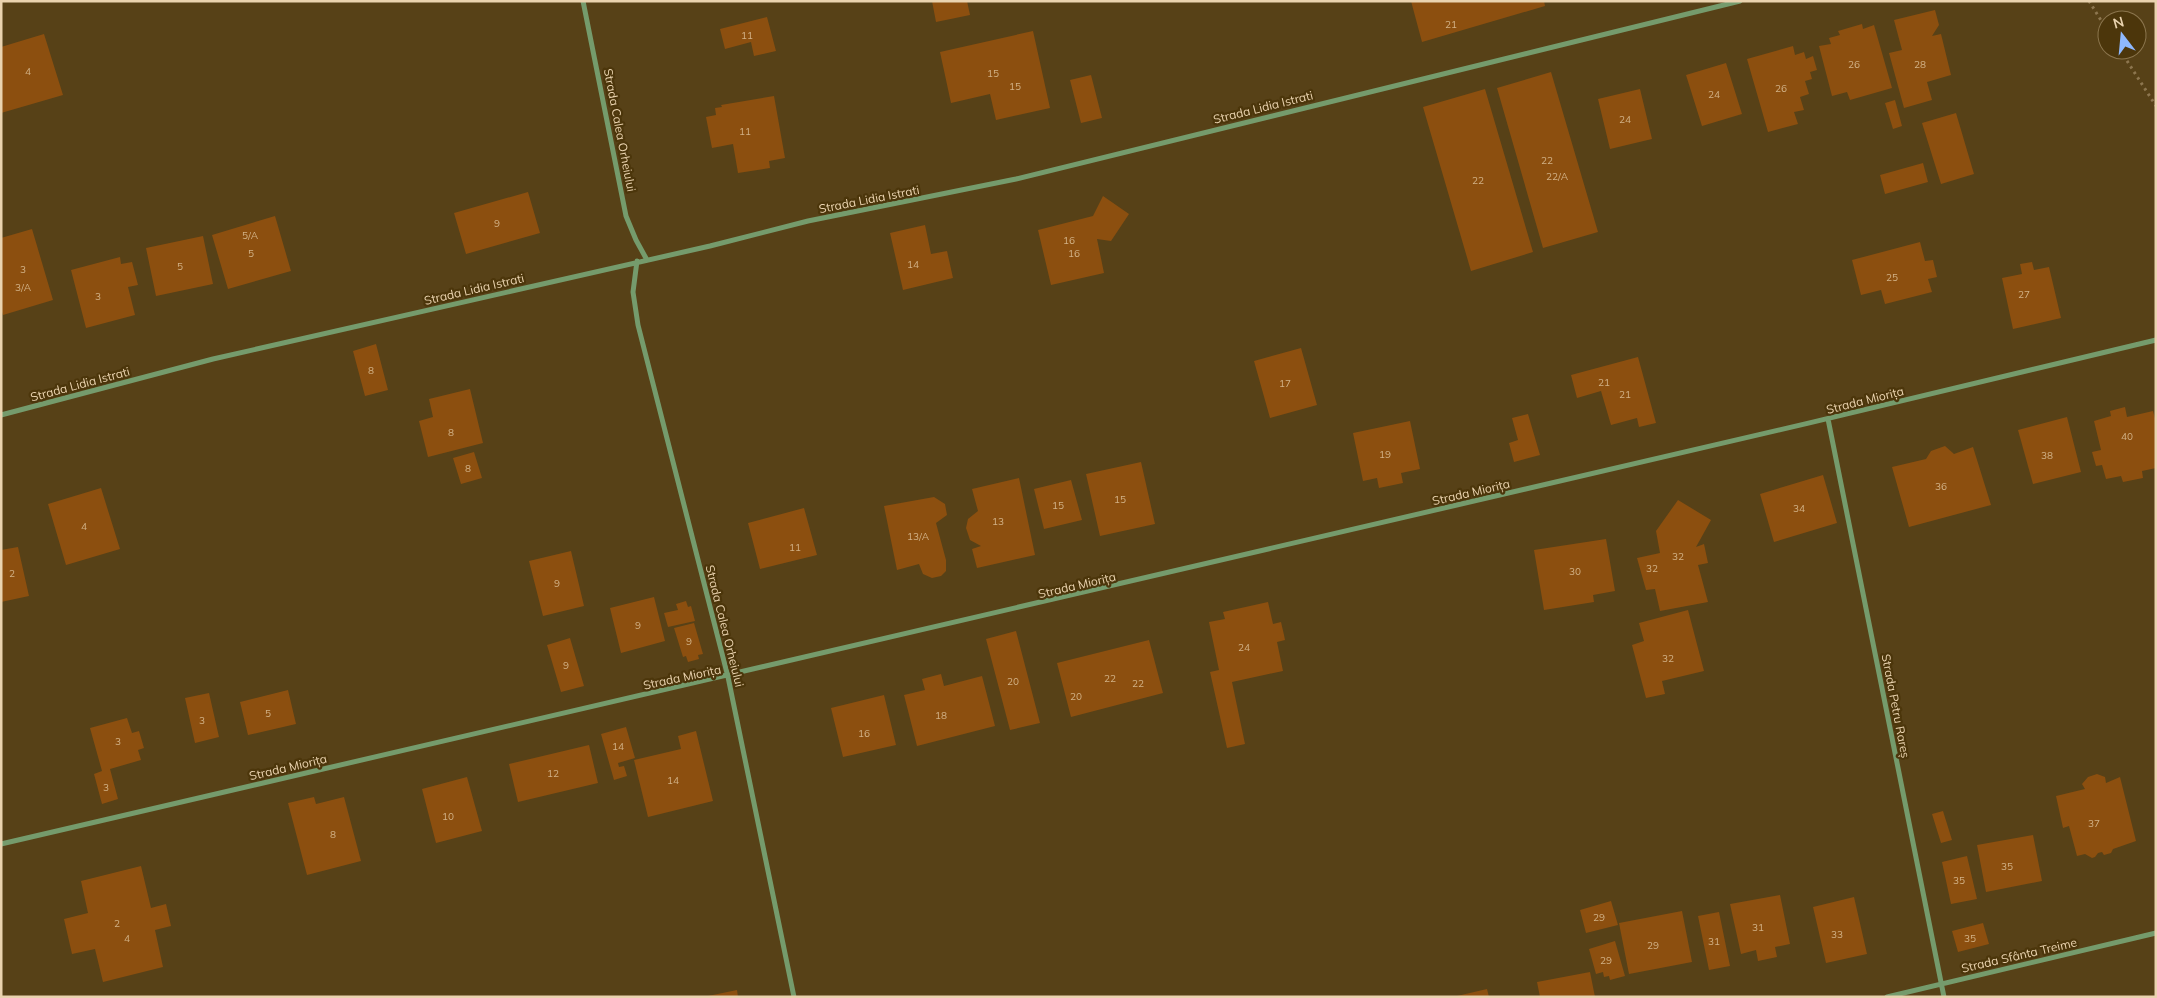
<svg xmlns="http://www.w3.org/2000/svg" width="2157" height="998" viewBox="0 0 2157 998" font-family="Mulish,sans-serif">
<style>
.building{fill:#8c4f0f}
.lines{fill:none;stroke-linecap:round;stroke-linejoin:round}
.path{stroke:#8d764f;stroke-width:3;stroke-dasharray:2.5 4;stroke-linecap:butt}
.minor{stroke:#759b6c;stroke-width:5}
.labels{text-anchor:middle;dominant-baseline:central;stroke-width:4.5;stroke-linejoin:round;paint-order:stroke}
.number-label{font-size:10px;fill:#d2b287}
.street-label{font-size:12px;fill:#ead3af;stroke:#4c360b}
</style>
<rect width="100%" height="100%" fill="#574117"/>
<path class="building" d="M932 1H967L970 15 936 22Z
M1411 1H1544L1545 6 1422 42Z
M1935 10 1939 25 1932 36 1941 34 1951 75 1927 82 1932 100 1904 108 1889 53 1902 50 1894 20Z
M767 17 776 51 754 56 751 42 725 49 720 29Z
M1862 24 1863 29 1874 25 1892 88 1850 100 1847 92 1832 96 1819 46 1831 44 1829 38 1840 35 1838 31Z
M1033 31 1050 108 996 120 990 94 951 103 940 52Z
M44 34 63 95 1 113V47Z
M1793 46 1795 55 1804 52 1806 59 1813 56 1817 70 1810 72 1812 79 1805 81 1809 94 1800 97 1804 110 1794 112 1798 124 1768 132 1747 59Z
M1726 63 1742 114 1702 126 1686 75Z
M1551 72 1598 232 1543 248 1497 88Z
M1091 75 1102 118 1081 123 1070 80Z
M1485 89 1533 252 1471 271 1423 107Z
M1640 89 1652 139 1610 149 1598 99Z
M774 96 785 158 769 161 770 168 738 173 733 144 712 148 706 117 716 115 715 108 722 107 721 105Z
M1895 100 1902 126 1893 129 1885 103Z
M1956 113 1974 174 1941 184 1922 123Z
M1923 163 1928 182 1885 194 1880 175Z
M528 192 540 233 466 254 454 213Z
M1103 196 1129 214 1111 241 1097 239 1104 273 1051 285 1038 230 1093 216Z
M275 216 291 271 228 289 212 235Z
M925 225 931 254 947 251 953 278 903 290 890 233Z
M32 229 53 300 3 315 1 309V238Z
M203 236 213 284 156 296 146 248Z
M1920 242 1925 261 1933 260 1937 277 1928 279 1932 292 1885 304 1881 290 1861 295 1852 260Z
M120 257 121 264 132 262 138 285 128 287 135 315 86 328 71 270Z
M2032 262 2034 270 2049 267 2061 318 2013 329 2002 278 2022 274 2020 264Z
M376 344 388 390 365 396 353 351Z
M1301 348 1317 405 1270 418 1254 361Z
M1638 357 1656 423 1639 427 1637 418 1611 425 1601 391 1577 398 1571 375Z
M470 389 483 443 428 457 419 421 433 417 429 399Z
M2125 407 2127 417 2153 411 2156 422V468L2142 471 2143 478 2123 482 2121 476 2106 479 2102 465 2096 466 2092 452 2101 450 2094 421 2111 416 2110 411Z
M1528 414 1540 455 1514 462 1509 443 1518 440 1512 418Z
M2067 417 2081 472 2033 484 2018 430Z
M1410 421 1420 469 1401 473 1403 483 1379 488 1377 478 1363 481 1353 433Z
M1945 446 1954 454 1973 447 1991 505 1909 527 1892 467 1926 459 1931 451Z
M474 452 482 478 461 484 453 458Z
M1141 462 1155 524 1100 536 1086 474Z
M1823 475 1837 523 1774 542 1760 494Z
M1019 478 1035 555 977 568 972 549 981 546 970 540 966 528 968 519 978 511 972 489Z
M1071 480 1082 520 1044 529 1034 489Z
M101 488 120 549 66 565 48 504Z
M934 497 945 504 947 515 936 523 946 560V571L941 576 932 578 923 574 919 564 897 570 884 506Z
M1678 500 1711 520 1696 547 1704 544 1708 563 1698 565 1708 602 1660 611 1655 589 1646 590 1637 558 1660 553 1656 531Z
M804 508 817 555 760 569 748 523Z
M1606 539 1615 591 1593 595 1594 602 1544 610 1534 550Z
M18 547 29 596 1 602V550Z
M571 551 584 606 543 616 529 561Z
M654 597 665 641 621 653 610 608Z
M686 601 688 607 691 606 695 621 668 627 664 613 678 610 676 604Z
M1268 602 1273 624 1281 622 1284 635 1285 640 1277 642 1283 671 1232 682 1245 744 1227 748 1210 672 1219 670 1209 622 1225 619 1223 612Z
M1688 610 1704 671 1662 681 1665 694 1646 698 1632 645 1644 641 1639 623Z
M694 623 703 654 698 655 699 659 688 662 686 656 683 657 674 628Z
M1016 631 1040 723 1010 730 986 639Z
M570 638 584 686 561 692 547 645Z
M1149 640 1163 693 1071 717 1057 663Z
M941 674 944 686 982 676 995 726 917 746 904 695 925 690 922 679Z
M288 690 296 724 248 735 240 702Z
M209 693 219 737 195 743 185 698Z
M884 695 896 745 843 757 831 708Z
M127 718 132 733 139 731 144 748 138 750 141 760 110 769 118 799 102 804 94 774 102 771 90 728Z
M626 727 635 758 618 763 619 767 624 766 627 776 614 780 601 734Z
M696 731 713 801 648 817 634 760 681 749 678 736Z
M589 745 598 783 518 802 509 764Z
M2097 774 2105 777 2106 783 2120 777 2136 841 2113 849 2111 853 2104 855 2102 852 2098 853 2095 857 2092 858 2085 854 2077 856 2069 826 2063 828 2056 796 2085 789 2082 784 2088 777Z
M467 777 482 831 436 843 422 789Z
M314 797 316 804 344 797 361 861 307 875 288 803Z
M1943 811 1952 840 1941 843 1932 814Z
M2033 835 2042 881 1986 892 1977 845Z
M1967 856 1977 899 1951 904 1942 862Z
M141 866 151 908 166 904 171 926 155 930 163 967 103 982 95 949 72 954 64 919 88 913 81 881Z
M1780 895 1790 944 1775 947 1777 957 1758 961 1756 950 1741 954 1730 904Z
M1854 897 1867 954 1826 963 1813 907Z
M1611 901 1618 925 1586 933 1580 910Z
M1682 911 1692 962 1629 974 1619 923Z
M1719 912 1730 966 1709 970 1698 916Z
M1983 923 1989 944 1958 952 1952 931Z
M1615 941 1625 976 1610 980 1609 976 1604 977 1603 972 1596 974 1589 949Z
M1590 972 1595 997H1540L1537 982Z
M1487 989 1489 997H1457V996Z
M737 990 738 997H708V996Z"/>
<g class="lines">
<path class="path" d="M2089 1 2107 30
M2120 50 2156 106"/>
<path class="minor" d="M583 1 626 216 636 240 647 260
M637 261 633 292 638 325 728 677 794 997
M1 415 213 359 710 246 808 221 1016 179 1740 1
M1828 419 1944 997
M1 844C720 677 1439 513 2156 340
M1887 997 2156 933"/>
</g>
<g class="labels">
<g class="number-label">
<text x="1451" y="24">21</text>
<text x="747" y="35">11</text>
<text x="1854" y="64">26</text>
<text x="1920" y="64">28</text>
<text x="28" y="71">4</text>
<text x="993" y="73">15</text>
<text x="1015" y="86">15</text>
<text x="1781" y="88">26</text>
<text x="1714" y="94">24</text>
<text x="1625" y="119">24</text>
<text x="745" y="131">11</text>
<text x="1547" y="160">22</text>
<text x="1557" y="176">22/A</text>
<text x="1478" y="180">22</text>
<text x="497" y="223">9</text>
<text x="250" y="235">5/A</text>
<text x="1069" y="240">16</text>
<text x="251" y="253">5</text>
<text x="1074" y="253">16</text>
<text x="913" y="264">14</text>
<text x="180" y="266">5</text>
<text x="23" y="269">3</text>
<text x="1892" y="277">25</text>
<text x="23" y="287">3/A</text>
<text x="2024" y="294">27</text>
<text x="98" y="296">3</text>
<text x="371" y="370">8</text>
<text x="1604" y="382">21</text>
<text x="1285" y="383">17</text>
<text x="1625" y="394">21</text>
<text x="451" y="432">8</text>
<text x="2127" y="436">40</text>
<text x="1385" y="454">19</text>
<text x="2047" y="455">38</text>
<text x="468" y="468">8</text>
<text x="1941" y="486">36</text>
<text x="1120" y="499">15</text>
<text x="1058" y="505">15</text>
<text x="1799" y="508">34</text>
<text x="998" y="521">13</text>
<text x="84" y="526">4</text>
<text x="918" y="536">13/A</text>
<text x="795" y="547">11</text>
<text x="1678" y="556">32</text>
<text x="1652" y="568">32</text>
<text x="1575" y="571">30</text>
<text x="12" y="573">2</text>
<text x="557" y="583">9</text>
<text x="638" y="625">9</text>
<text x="689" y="641">9</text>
<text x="1244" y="647">24</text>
<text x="1668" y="658">32</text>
<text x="566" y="665">9</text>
<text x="1110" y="678">22</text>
<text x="1013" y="681">20</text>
<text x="1138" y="683">22</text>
<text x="1076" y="696">20</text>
<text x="268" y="713">5</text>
<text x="941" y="715">18</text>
<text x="202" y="720">3</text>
<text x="864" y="733">16</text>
<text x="118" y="741">3</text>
<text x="618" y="746">14</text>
<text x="553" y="773">12</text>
<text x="673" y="780">14</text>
<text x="106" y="787">3</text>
<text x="448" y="816">10</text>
<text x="2094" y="823">37</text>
<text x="333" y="834">8</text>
<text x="2007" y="866">35</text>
<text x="1959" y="880">35</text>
<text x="1599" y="917">29</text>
<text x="117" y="923">2</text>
<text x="1758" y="927">31</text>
<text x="1837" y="934">33</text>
<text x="127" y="938">4</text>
<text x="1970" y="938">35</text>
<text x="1714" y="941">31</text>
<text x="1653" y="945">29</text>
<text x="1606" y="960">29</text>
</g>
<g class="street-label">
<text transform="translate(1263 107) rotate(-14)">Strada Lidia Istrati</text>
<text transform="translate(620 130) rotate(79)">Strada Calea Orheiului</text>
<text transform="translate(869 199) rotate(-11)">Strada Lidia Istrati</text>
<text transform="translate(474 289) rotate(-13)">Strada Lidia Istrati</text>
<text transform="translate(80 384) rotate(-15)">Strada Lidia Istrati</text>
<text transform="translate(1865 400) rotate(-14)">Strada Miorița</text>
<text transform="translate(1471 492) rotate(-13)">Strada Miorița</text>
<text transform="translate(1077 585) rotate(-13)">Strada Miorița</text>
<text transform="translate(725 626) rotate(76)">Strada Calea Orheiului</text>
<text transform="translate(682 677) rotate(-12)">Strada Miorița</text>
<text transform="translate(1896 706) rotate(79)">Strada Petru Rareș</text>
<text transform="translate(288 767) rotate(-13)">Strada Miorița</text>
<text transform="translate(2019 955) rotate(-13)">Strada Sfânta Treime</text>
</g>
</g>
<rect width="2157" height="998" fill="none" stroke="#ead3af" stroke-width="5"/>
<g transform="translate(2122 35) rotate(344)"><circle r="24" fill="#4c360b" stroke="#8b754d"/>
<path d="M0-4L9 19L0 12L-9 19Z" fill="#8eb8fd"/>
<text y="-8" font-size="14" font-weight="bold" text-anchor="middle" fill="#ead3af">N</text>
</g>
</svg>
